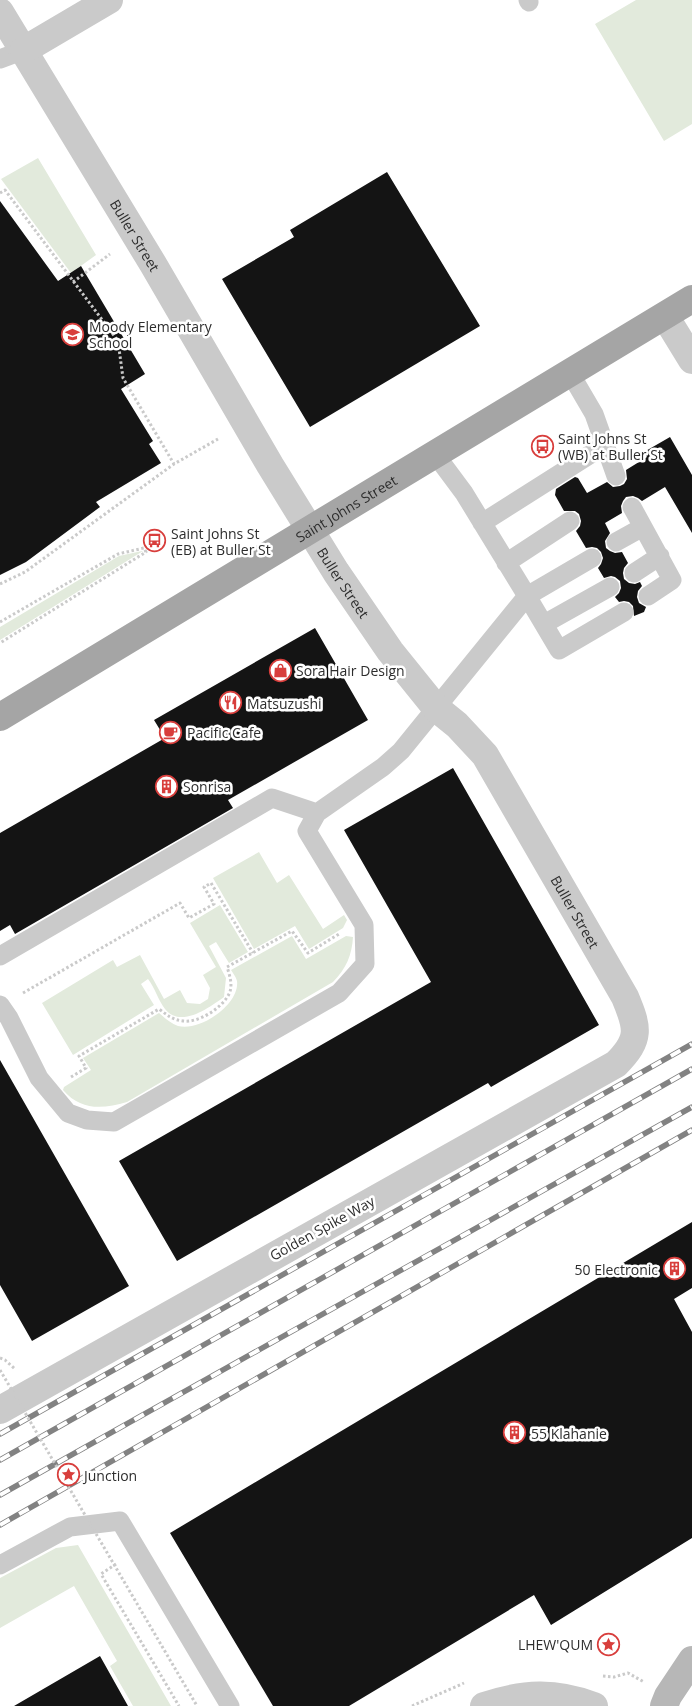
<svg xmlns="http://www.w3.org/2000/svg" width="692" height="1706" viewBox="0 0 692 1706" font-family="'Open Sans',sans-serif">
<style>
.green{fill:#e2eadc}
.building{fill:#141414}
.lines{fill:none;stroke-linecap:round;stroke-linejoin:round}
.path{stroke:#cacaca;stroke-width:3;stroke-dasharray:2.5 2.5;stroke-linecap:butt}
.service{stroke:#cacaca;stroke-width:19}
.minor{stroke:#cacaca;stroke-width:28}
.secondary{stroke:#b7b7b7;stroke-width:28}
.primary{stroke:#a5a5a5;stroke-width:28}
.rail-casing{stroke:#828282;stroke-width:5.5}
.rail{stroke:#fff;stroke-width:4;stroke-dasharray:11;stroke-linecap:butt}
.path-bridge{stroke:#cacaca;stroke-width:3;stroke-dasharray:2.5 2.5;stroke-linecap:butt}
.labels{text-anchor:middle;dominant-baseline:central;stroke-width:5;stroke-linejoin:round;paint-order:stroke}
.street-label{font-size:14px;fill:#2d2d2d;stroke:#fff}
.poi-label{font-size:14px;fill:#2d2d2d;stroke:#fff;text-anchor:start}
</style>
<rect width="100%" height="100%" fill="#fff"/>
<path class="green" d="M636 0H692V124L664 141 595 24Z
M38 158 96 255 71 273 1 179Z
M142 551H143L0 640V627L119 556Z
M259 852 277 883 289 875 323 929 344 915 347 920 343 928 309 949 295 926 254 949 213 878Z
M220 905 248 952 229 963 216 942 209 946 226 978 224 997C210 1007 181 1029 165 1009 158 1000 155 988 148 979L141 984 154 1005 73 1055 42 1003 113 960 117 967 140 955 164 999 180 990 187 1003 200 1004 208 999 210 988 203 975 216 967 190 923Z
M292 936 306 959 346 936 353 937C352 955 346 969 333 982L127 1102C103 1109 81 1111 63 1090L64 1087 91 1070 83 1058 159 1013C165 1018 170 1023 178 1026 200 1032 240 1004 237 981 236 977 233 973 231 970Z
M78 1545 171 1706H133L110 1666 117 1661 74 1586 0 1628V1578L56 1548Z"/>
<path class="building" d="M387 172 480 326 310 427 222 279 294 237 290 230Z
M0 201 58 281 81 266 145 374 121 389 153 441 149 444 161 463 96 502 100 507 26 562 0 575Z
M670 437 692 475V533L665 487 642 501 638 498 633 496 626 497 623 501 621 506 622 513 605 523 610 533 605 541 606 548 610 551 615 553 622 552 628 563 624 568 623 573 624 579 629 583 635 584 640 582 642 586 638 591 637 597 639 603 646 607 644 612 634 616 633 606 629 602 624 601 619 602 615 597 619 593 621 588 620 581 615 577 611 576 604 578 598 568 601 564 603 558 601 552 597 548 592 547 586 548 576 531 580 526 581 521 579 514 575 511H564L555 495 556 489 575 477 578 478 587 493 607 482 613 487 620 486 624 484 627 479 626 470 647 457 644 452Z
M315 628 368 720 228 800 233 808 15 934 10 925 0 931V833L165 738 154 720Z
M453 768 599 1025 491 1087 488 1083 177 1261 119 1161 431 982 344 830Z
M0 1060 129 1286 32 1341 0 1285Z
M692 1222V1288L674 1299 692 1332V1538L551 1625 534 1595 349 1706H273L170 1533Z
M100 1656 128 1706H14Z"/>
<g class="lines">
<path class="path" d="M0 193 5 190 118 341 123 378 174 464
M73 282 110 254
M0 584 25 572 174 464 218 439
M0 622 118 554 144 548 146 552 0 643
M23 993 180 903 189 918 214 904 204 887 211 883 253 953
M71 1077 86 1068 79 1056 159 1009C167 1015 173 1020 183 1021 199 1023 222 1008 229 994 233 986 230 976 227 967L292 931 308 953 339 934
M0 1358 5 1360 15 1369
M116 1564 101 1574 179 1706
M603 1676 614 1677 628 1673 644 1682
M412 1706 464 1683"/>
<path class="service" d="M528 0 529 2
M0 59 24 50
M570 373 594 414 616 476
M632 507 672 580 648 596
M482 523 605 445
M616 542 643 527
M592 558 527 596 559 650 624 612
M506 563 570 521
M634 573 660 556
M544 624 610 587
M0 956 272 798 317 813
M0 1005 9 1018 39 1078 68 1113 87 1120 114 1122 339 993 365 964 364 925 307 831 317 813 383 767 401 751 527 596 464 493 435 454
M0 1565 70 1527 120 1521 230 1706"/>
<g class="minor">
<path id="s1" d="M0 12 153 264 270 465 336 572 390 651 436 708 457 725 485 755 625 997C638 1028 641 1039 616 1064L0 1410"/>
<path d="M24 50 109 0"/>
<path d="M665 316 692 360"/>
<path d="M484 1706C524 1693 554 1691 594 1706"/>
</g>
<path class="secondary" d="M664 1706 668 1696 692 1660"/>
<path class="primary" id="s2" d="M0 717 692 299"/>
<defs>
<path id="rail" d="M0 1434 692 1044
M0 1460 692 1069
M0 1495 692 1107
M0 1525 692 1130"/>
</defs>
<use href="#rail" class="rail-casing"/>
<use href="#rail" class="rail"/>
<path class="path-bridge" d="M0 1370 197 1706"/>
</g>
<defs>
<symbol id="school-ring" viewBox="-11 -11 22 22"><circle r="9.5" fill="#fff" stroke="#d83e3c" stroke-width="1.5"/><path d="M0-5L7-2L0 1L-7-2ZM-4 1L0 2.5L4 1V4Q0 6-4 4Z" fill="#d83e3c"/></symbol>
<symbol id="bus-ring" viewBox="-11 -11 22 22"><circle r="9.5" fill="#fff" stroke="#d83e3c" stroke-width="1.5"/><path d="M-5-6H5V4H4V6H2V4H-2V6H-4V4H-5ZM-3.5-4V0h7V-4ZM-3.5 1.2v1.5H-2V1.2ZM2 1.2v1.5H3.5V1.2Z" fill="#d83e3c"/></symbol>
<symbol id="shop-ring" viewBox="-11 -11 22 22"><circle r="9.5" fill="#fff" stroke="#d83e3c" stroke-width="1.5"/><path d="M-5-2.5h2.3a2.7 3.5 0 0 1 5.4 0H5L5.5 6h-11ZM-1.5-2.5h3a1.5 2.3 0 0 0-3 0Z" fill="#d83e3c"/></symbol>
<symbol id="restaurant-ring" viewBox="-11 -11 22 22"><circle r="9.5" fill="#fff" stroke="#d83e3c" stroke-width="1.5"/><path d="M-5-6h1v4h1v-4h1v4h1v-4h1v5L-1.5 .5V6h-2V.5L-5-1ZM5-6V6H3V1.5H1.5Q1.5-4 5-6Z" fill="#d83e3c"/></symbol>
<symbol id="cafe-ring" viewBox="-11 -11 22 22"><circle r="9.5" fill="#fff" stroke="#d83e3c" stroke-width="1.5"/><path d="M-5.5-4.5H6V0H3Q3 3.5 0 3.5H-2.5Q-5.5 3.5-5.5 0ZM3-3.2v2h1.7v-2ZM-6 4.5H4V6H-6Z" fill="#d83e3c"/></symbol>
<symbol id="building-ring" viewBox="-11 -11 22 22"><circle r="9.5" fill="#fff" stroke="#d83e3c" stroke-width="1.5"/><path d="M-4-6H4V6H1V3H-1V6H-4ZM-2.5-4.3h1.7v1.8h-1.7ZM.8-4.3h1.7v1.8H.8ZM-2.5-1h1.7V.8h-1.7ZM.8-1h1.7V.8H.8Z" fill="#d83e3c"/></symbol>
<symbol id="sight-ring" viewBox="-11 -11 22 22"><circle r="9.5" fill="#fff" stroke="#d83e3c" stroke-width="1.5"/><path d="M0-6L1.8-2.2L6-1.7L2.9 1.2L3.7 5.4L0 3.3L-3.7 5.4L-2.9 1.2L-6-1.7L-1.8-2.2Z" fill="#d83e3c"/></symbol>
</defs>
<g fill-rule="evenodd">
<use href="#school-ring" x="60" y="322" width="25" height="25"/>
<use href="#bus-ring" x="530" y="434" width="25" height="25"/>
<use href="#bus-ring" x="142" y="528" width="25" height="25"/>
<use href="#shop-ring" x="268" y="658" width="25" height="25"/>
<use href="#restaurant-ring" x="218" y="690" width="25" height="25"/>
<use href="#cafe-ring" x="158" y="720" width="25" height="25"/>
<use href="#building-ring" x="154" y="774" width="25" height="25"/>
<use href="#building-ring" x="662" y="1256" width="25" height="25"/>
<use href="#building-ring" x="502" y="1420" width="25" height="25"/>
<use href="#sight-ring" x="56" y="1462" width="25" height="25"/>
<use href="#sight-ring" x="596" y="1632" width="25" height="25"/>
</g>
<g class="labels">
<g class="street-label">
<text stroke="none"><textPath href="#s1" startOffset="261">Buller Street</textPath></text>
<text stroke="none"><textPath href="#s2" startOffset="404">Saint Johns Street</textPath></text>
<text stroke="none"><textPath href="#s1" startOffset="666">Buller Street</textPath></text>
<text stroke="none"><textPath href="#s1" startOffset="1071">Buller Street</textPath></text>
<text transform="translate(322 1228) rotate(-29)">Golden Spike Way</text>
</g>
<g class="poi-label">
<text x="89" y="326">Moody Elementary<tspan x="89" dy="16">School</tspan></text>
<text x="558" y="438">Saint Johns St<tspan x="558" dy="16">(WB) at Buller St</tspan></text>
<text x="171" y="533">Saint Johns St<tspan x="171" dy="16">(EB) at Buller St</tspan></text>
<text x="296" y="670">Sora Hair Design</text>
<text x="247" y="703">Matsuzushi</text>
<text x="187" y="732">Pacific Cafe</text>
<text x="183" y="786">Sonrisa</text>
<text x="658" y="1269" text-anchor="end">50 Electronic</text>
<text x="531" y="1433">55 Klahanie</text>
<text x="84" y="1475">Junction</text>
<text x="593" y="1644" text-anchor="end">LHEW'QUM</text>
</g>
</g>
</svg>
